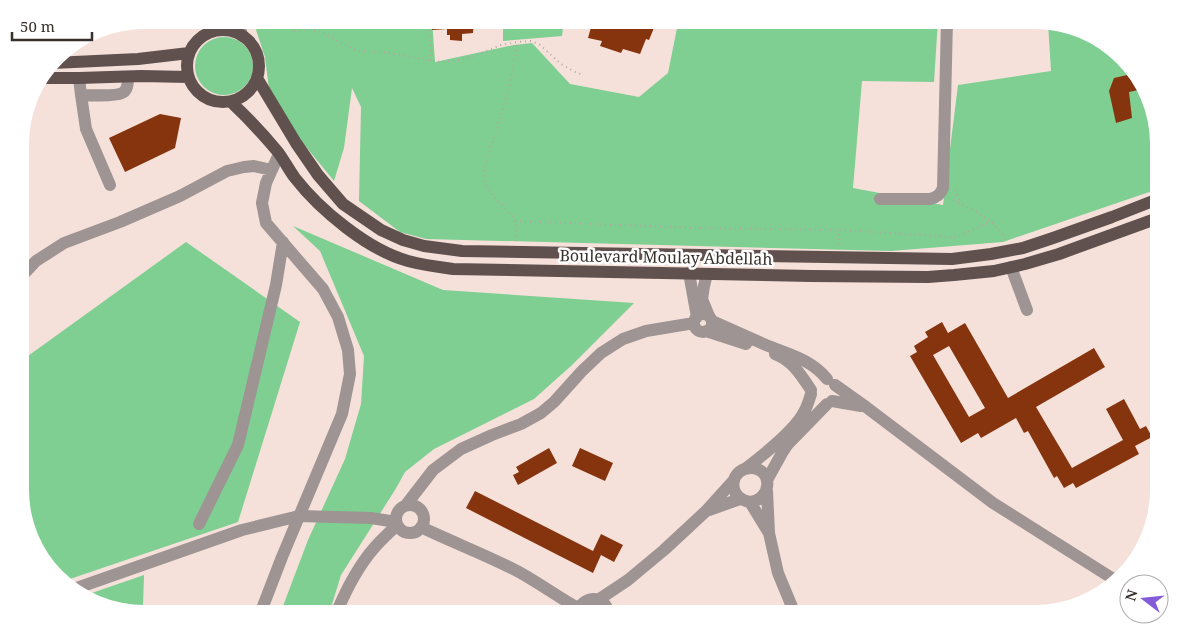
<svg xmlns="http://www.w3.org/2000/svg" width="1179" height="634" viewBox="0 0 1179 634" font-family="'Noto Serif',serif">
<style>
.green{fill:#7fce92}
.building{fill:#85340e;fill-rule:evenodd}
.lines{fill:none;stroke-linecap:round;stroke-linejoin:round}
.path{stroke:#b6a6a0;stroke-width:2;stroke-dasharray:1 4;stroke-linecap:butt}
.minor{stroke:#9d9493;stroke-width:12}
.major{stroke:#60514f;stroke-width:12}
.labels{text-anchor:middle;dominant-baseline:central;stroke-width:5;stroke-linejoin:round;paint-order:stroke}
.street-label{font-size:16px;fill:#38302d;stroke:#fff}
</style>
<rect width="100%" height="100%" fill="#f5e1da"/>
<path class="green" d="M264 20H432L435 62 514 45 532 43 570 84 639 97 668 73 677 28 729 20H938L934 82 862 81 853 188 943 205 958 85 1051 71 1048 23 1090 33 1138 75 1158 128V189L1003 242 891 251 426 239 400 232 359 201 361 107 352 88 344 148 334 181 298 137 269 89 265 57 256 30Z
M503 20H564L562 36 503 41Z
M195 66a29 29 0 1 1 58 0a29 29 0 1 1-58 0Z
M293 226 443 290 634 303 571 366 534 399 434 449 405 472 395 490 341 575 329 614H280L308 540 345 459 361 404 364 356 320 251Z
M186 242 300 322 238 522 64 581 45 565 21 506V361Z
M144 575 143 605 145 614 89 601 83 596Z"/>
<path class="building" d="M433 20H474L473 33 462 34V41L450 40V35H447V29L432 30Z
M593 20H653V22L656 23 649 40 646 39 640 54 623 49 621 53 600 46 602 41 588 38Z
M1136 73 1138 75 1143 89 1129 92 1132 118 1116 123 1109 91 1114 78Z
M160 114 181 118 175 148 125 172 109 138Z
M942 322 948 333 965 323 1008 398 1094 348 1105 367 1036 407 1072 468 1123 440 1106 409 1124 399 1140 429 1146 426 1152 437 1135 446 1139 454 1076 488 1073 483 1064 488 1057 476 1054 478 1028 431 1024 433 1016 418 981 438 978 433 961 443 910 356 917 352 914 346 928 337 925 332ZM949 346 985 408 969 417 933 355Z
M549 448 557 463 518 485 513 475 519 472 516 467Z
M580 448 613 463 605 481 572 466Z
M475 491 593 551 601 534 623 545 614 562 601 555 593 573 466 508Z"/>
<g class="lines">
<path class="path" d="M430 20 431 61
M294 31 308 29 321 32 353 49 360 51 383 52 440 62 461 60 476 55 501 45 518 42 530 41 539 44 561 64 575 72 583 75
M955 190 961 204
M949 198C971 209 994 218 1006 240
M515 221 698 228 839 230 940 236 952 238 957 237 992 221
M516 241C516 234 517 224 513 217 511 214 507 211 505 208 494 197 483 187 484 170L509 89 518 42
M838 245 839 230"/>
<path class="minor" d="M238 20 242 36
M224 30 228 20
M79 78 81 95 86 129 110 185
M81 95C90 95 118 97 124 92 128 88 128 82 128 77
M880 199H930C937 197 940 195 943 188L947 20
M1011 267 1027 310
M689 273 697 317
M707 274 704 286 702 299 709 316
M21 277 36 261 64 243 120 222 180 196 227 171 244 167 254 166 272 170
M694 323a9 9 0 1 1 18 0a9 9 0 1 1-18 0Z
M712 321C730 329 748 337 766 345 788 354 811 359 827 379
M706 331 746 344
M775 354C792 360 801 375 811 390
M835 385 866 407 993 503 1115 580
M832 401 861 406
M745 469C762 456 795 430 804 412 807 407 809 400 811 394
M767 480 782 453 788 444 827 404
M767 491 769 533 778 573 795 614
M750 502C771 500 774 471 753 468 730 466 725 498 750 502L769 533
M396 519a14 14 0 1 1 28 0a14 14 0 1 1-28 0Z
M406 505 433 470 461 449 492 435 521 424 541 413 554 402 582 371 601 353 623 339 646 331 694 323
M709 510 740 499
M199 524 238 445 276 285 283 242
M421 527C454 543 487 555 519 572 539 583 558 597 578 608
M74 589 242 530 299 516 371 518 396 522
M598 600 628 580 664 550 706 511 734 480
M260 614 282 557 342 414 350 374 348 350 338 317 323 289 266 223 262 203 266 183 279 154
M336 614C345 592 359 565 375 547 382 539 390 532 397 525
M576 614C582 595 605 593 609 614"/>
<path class="major" d="M187 66a36 36 0 1 1 72 0a36 36 0 1 1-72 0Z
M53 63 138 59 189 53
M41 78H79L141 76 188 77
M257 78 296 143 318 175 343 204 381 230 403 240 424 246 462 251 952 259 991 254 1023 248 1053 238 1112 217 1158 199
M231 102C248 118 263 134 278 152 284 160 289 170 295 178 320 210 368 250 408 261 423 265 438 267 453 269L811 276 928 277 954 275 994 271 1025 264 1059 254 1158 218"/>
</g>
<g class="labels">
<g class="street-label">
<text transform="translate(666 257) rotate(1)">Boulevard Moulay Abdellah</text>
</g>
</g>
<path d="M0 0H1179V634H0ZM144 29H1035A115 115 0 0 1 1150 144V490A115 115 0 0 1 1035 605H144A115 115 0 0 1 29 490V144A115 115 0 0 1 144 29Z" fill="#fff" fill-rule="evenodd"/>
<g transform="translate(1144 599) rotate(286)"><circle r="24" fill="#ffffff" stroke="#afacab"/>
<path d="M0-4L9 19L0 12L-9 19Z" fill="#835dd7"/>
<text y="-8" font-size="14" font-weight="bold" text-anchor="middle" fill="#38302d">N</text>
</g>
<path d="M12 32v8h80v-8" fill="none" stroke="#38302d" stroke-width="2.5"/>
<text x="20" y="32" font-size="15" fill="#38302d" stroke="#ffffff" stroke-width="4" paint-order="stroke">50 m</text>
</svg>
